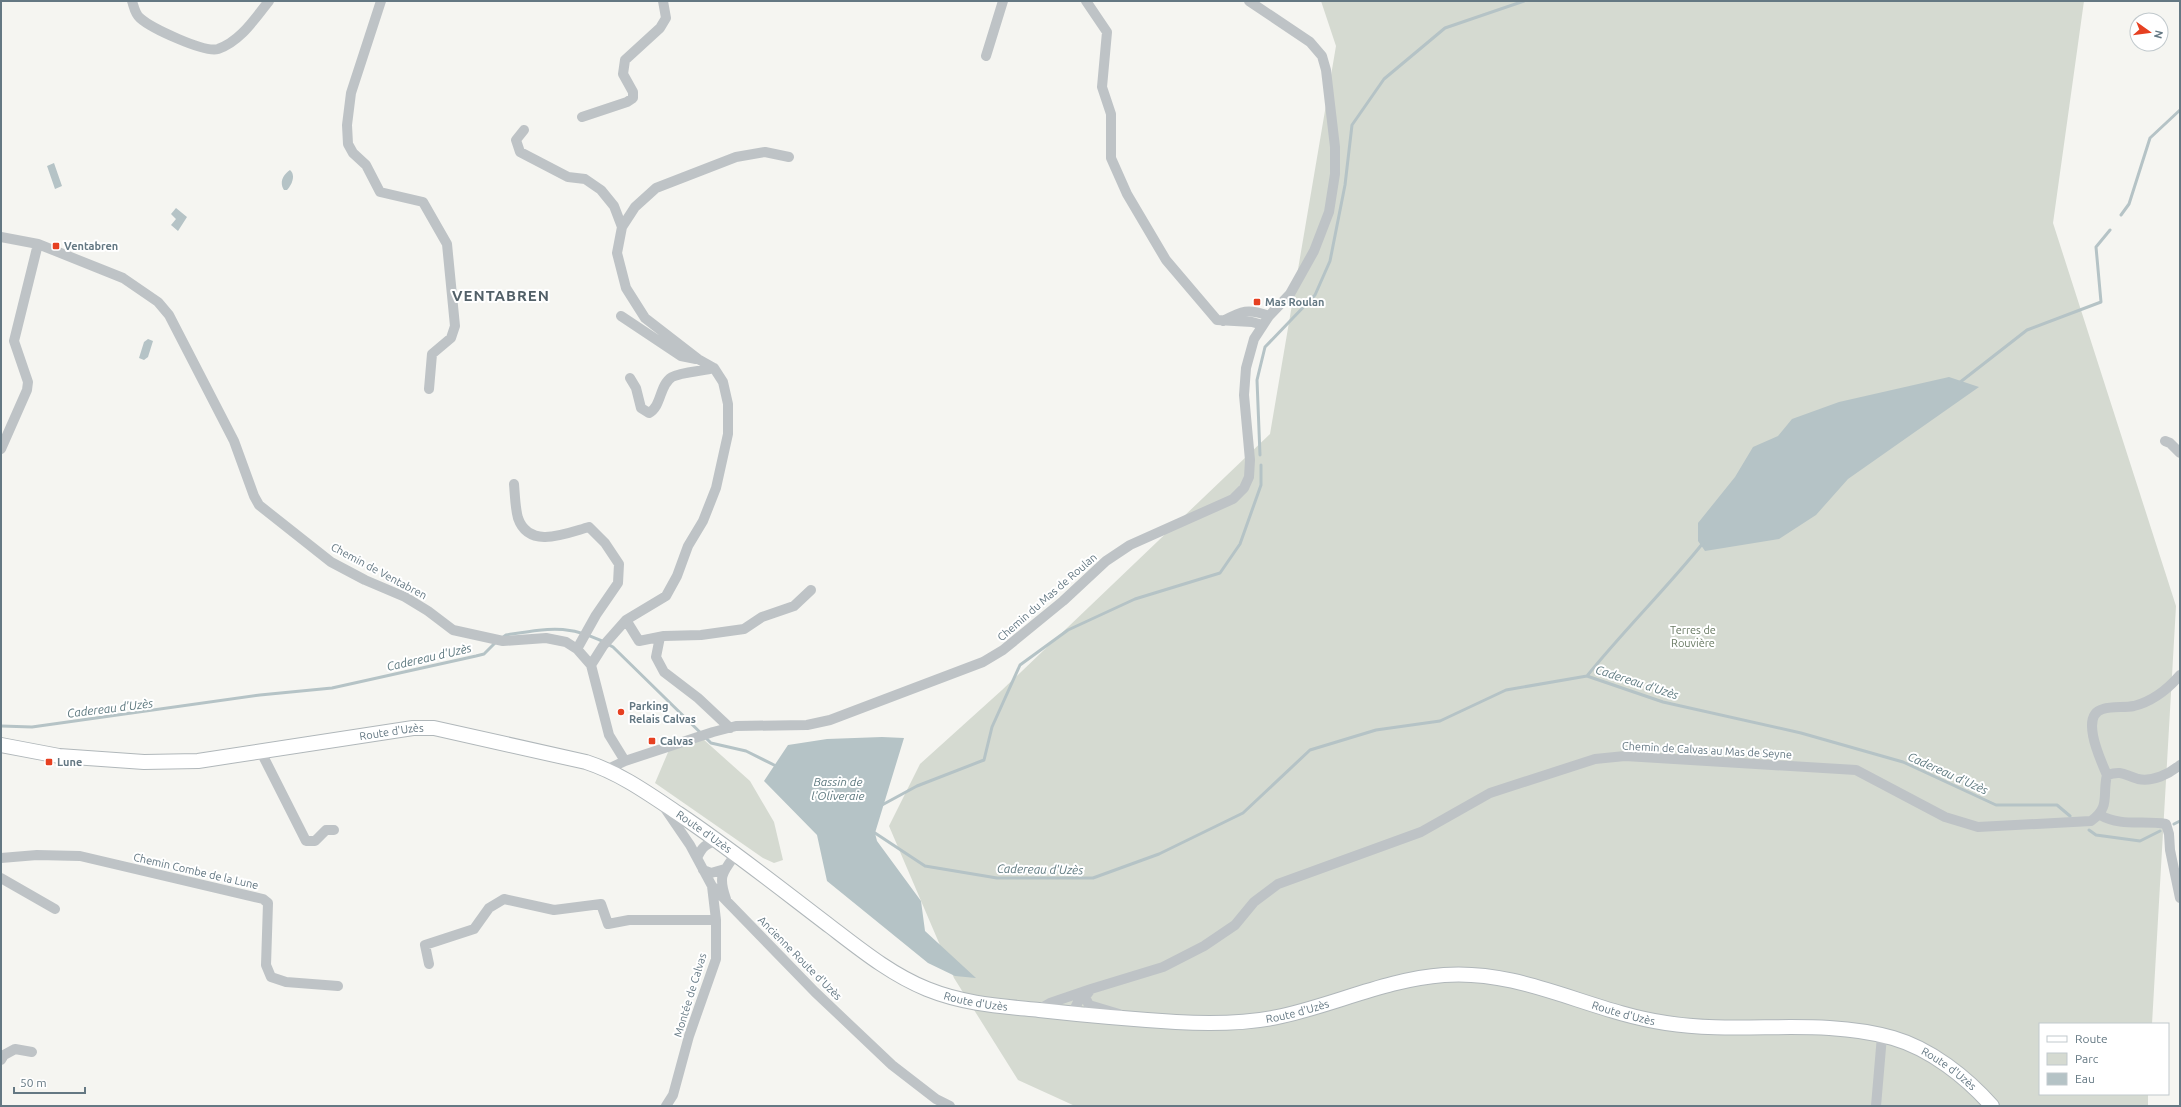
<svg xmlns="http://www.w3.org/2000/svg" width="2181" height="1107" viewBox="0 0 2181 1107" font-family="Ubuntu,sans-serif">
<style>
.green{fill:#d5dad1}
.water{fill:#b5c3c6}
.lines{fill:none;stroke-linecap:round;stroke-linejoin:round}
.stream{stroke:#b5c3c6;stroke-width:3}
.secondary-casing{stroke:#b0b7ba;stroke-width:16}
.street{stroke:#bec3c6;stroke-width:10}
.secondary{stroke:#fff;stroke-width:14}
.poi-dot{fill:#e64021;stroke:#fff;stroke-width:1.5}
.labels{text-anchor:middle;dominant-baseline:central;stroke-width:4;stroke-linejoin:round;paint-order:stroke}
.poi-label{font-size:11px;font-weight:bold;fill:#647883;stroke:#fff;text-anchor:start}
.street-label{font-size:11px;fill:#647883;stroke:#fff}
.park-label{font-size:11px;fill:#697a63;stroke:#fff}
.water-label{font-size:12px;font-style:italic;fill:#5f7a80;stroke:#fff}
.district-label{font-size:15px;font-weight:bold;letter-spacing:1px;fill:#526068;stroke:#fff}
</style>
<rect width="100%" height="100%" fill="#f5f5f1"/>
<path class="green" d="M1321 1H2084L2053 223 2176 606 2152 1024H2040V1094H2148V1106H1075L1018 1080 954 978 889 826 920 764 1002 690 1270 434 1336 46Z
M703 739 750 781 774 822 783 860 774 863 763 858 655 783 669 750Z"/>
<path class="water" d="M54 163 62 186 55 189 47 166Z
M290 170C296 175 292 185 287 190H284C279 182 283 175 290 170Z
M176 208 187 217 178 231 171 225 176 219 171 214Z
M148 339 153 341 148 357 144 360 139 358 144 342Z
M1949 377 1979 387 1848 479 1816 515 1779 539 1705 551 1698 541V523L1735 477 1753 447 1778 436 1792 419 1839 402Z
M882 737 904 738 875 833 877 841 921 901 925 931 976 978 955 976 928 963 827 881 817 835 764 781 788 745 827 739Z"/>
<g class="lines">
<path class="stream" d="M2121 215 2129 204 2150 138 2180 110
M1959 383 2027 330 2101 302 2096 247 2110 230
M1260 455 1257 380 1265 347 1315 295 1330 261 1345 185 1352 125 1384 79 1445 28 1524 1
M502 638 506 635C550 628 572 623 613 647L711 743 746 751 778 767
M1587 676C1624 630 1666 589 1703 543
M1 726 32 727 260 695 332 688 476 656 484 654 496 642
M882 805 917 786 984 760 992 727 1020 665 1068 630 1135 599 1220 573 1240 544 1261 485V465
M2174 824 2180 821
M2089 830 2096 835 2140 841 2160 831
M872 831 925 866 997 878H1093L1159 854 1243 813 1310 750 1376 730 1440 721 1506 690 1587 676 1663 702 1801 733 1903 762 1996 805H2057L2070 816"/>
<defs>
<g id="secondary">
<path id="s1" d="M1 745 59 756 144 762 198 761 413 728H434L586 762C620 773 649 794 679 814 731 849 781 889 831 927 861 950 892 975 927 989 964 1004 1000 1006 1039 1010 1084 1015 1130 1019 1176 1022 1211 1024 1247 1024 1282 1016 1336 1004 1388 979 1444 975 1522 969 1590 1012 1666 1023 1741 1035 1819 1017 1893 1038 1931 1049 1966 1077 1992 1106"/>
</g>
</defs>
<use href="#secondary" class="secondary-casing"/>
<path class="street" d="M132 1C134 7 135 14 140 18 151 28 204 53 218 49 241 41 255 18 269 1
M381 1 351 93 347 125 348 144 353 153 366 165 380 192 423 202 447 244 455 326 451 338 432 354 429 389
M1086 1 1107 32 1102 87 1111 114V158L1127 194 1166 260 1217 320 1252 322 1263 325
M986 56 1003 1
M582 117 627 102 633 98V92L623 74 625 60 660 28 666 18 663 1
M524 130 516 140 520 152 568 177 585 179 601 190 614 206 622 227
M1 237 38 244 123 278 158 302 169 315 234 441 254 496 259 505 331 562 365 580 405 597 428 611 453 630 503 641 546 638 566 642 577 649 591 665 609 735 625 761
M621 316 681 356 696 359
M1223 321C1242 311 1248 308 1269 316
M630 378 636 388 641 408 649 413C662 406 659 385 672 377 681 372 704 371 714 368
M2165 441 2170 443 2180 453
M1 449 27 390 28 382 14 341 38 244
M514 484C515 495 515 507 518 518 529 550 567 533 589 527L605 543 619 564 618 583 596 615 577 649
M626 620 639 641 664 636 701 635 744 629 762 617 794 606 811 590
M660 637 656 657 664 672 698 698 730 728
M591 665 603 646 626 620 666 596 677 576 688 546 703 521 716 488 728 434V404L723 382 714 368 698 359 645 318 626 288 617 253 622 227 635 207 656 188 736 157 765 152 789 157
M261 752 306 841H315L326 830H334
M608 769 625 761 713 732 736 726 807 725 830 720 983 662 1003 650 1063 601 1106 561 1130 545 1233 499 1244 488 1249 477 1250 460 1244 395 1246 368 1254 339 1269 316 1290 294 1314 251 1329 212 1335 174V147L1326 70 1322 56 1310 42 1249 1
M2107 775C2101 761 2079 715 2103 709 2113 706 2124 708 2134 706 2153 701 2168 689 2180 675
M664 807 690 845 712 886 815 992 892 1065 936 1099 950 1106
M2100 815C2121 827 2143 820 2166 824L2169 834 2170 850 2180 898
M1 858 37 855 80 856 263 899 268 903 266 965 271 977 286 982 338 986
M697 858C702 847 706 843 718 841
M703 870 711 873 725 869
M1 878 55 909
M726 899C718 876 722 873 736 854
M429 964 425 945 474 929 489 908 504 899 554 910 601 904 608 924 629 920H716
M1091 989 1085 997 1089 1005 1119 1014
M1038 1010 1050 1003 1091 989 1163 967 1204 946 1235 925 1254 902 1278 884 1421 832 1490 793 1595 759 1625 756 1856 770 1945 817 1978 827 2091 821C2111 807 2102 795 2107 775 2123 770 2124 775 2138 779 2153 782 2169 774 2180 765
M1072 1014 1080 998 1088 992
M1 1060 4 1055 15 1049 32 1052
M666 1106 673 1095 689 1036 716 959V920L712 886
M1876 1106 1882 1036"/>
<use href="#secondary" class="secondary"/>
</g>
<g class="poi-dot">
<rect x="52" y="242" width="8" height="8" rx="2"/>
<rect x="1253" y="298" width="8" height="8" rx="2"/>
<circle cx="621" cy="712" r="4"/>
<rect x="648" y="737" width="8" height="8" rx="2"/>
<rect x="45" y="758" width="8" height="8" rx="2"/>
</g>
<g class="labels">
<g class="poi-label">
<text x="64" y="246">Ventabren</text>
<text x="1265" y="302">Mas Roulan</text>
<text x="629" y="706">Parking<tspan x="629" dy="13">Relais Calvas</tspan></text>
<text x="660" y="741">Calvas</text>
<text x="57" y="762">Lune</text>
</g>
<g class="street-label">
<text transform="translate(379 571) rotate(28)">Chemin de Ventabren</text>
<text transform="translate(1047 597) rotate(-41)">Chemin du Mas de Roulan</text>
<text stroke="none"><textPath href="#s1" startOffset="394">Route d'Uzès</textPath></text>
<text transform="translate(1707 750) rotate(3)">Chemin de Calvas au Mas de Seyne</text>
<text stroke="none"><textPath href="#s1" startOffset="730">Route d'Uzès</textPath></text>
<text transform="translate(196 871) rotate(13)">Chemin Combe de la Lune</text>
<text transform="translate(800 958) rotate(45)">Ancienne Route d'Uzès</text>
<text transform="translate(690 995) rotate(-73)">Montée de Calvas</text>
<text stroke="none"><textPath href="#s1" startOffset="1054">Route d'Uzès</textPath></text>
<text stroke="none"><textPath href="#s1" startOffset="1378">Route d'Uzès</textPath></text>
<text stroke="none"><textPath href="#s1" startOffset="1714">Route d'Uzès</textPath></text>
<text stroke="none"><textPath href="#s1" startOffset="2050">Route d'Uzès</textPath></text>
</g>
<g class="park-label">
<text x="1693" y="630">Terres de<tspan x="1693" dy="13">Rouvière</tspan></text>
</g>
<g class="water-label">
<text transform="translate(429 657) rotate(-13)">Cadereau d'Uzès</text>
<text transform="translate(1637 682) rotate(18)">Cadereau d'Uzès</text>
<text transform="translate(110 708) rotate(-7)">Cadereau d'Uzès</text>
<text transform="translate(1948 773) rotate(24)">Cadereau d'Uzès</text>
<text x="838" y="781">Bassin de<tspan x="838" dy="14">l'Oliveraie</tspan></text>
<text transform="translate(1040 869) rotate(1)">Cadereau d'Uzès</text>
</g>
<g class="district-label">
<text x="501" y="295">VENTABREN</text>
</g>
</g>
<rect width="2181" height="1107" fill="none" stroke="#647883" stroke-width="4"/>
<rect x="2039" y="1023" width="130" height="72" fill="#ffffff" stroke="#c1c9cd"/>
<rect x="2047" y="1036" width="20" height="6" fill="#ffffff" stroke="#c1c9cd"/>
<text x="2075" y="1043" font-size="12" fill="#647883">Route</text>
<rect x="2047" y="1053" width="20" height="12" fill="#d5dad1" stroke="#c1c9cd"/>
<text x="2075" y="1063" font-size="12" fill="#647883">Parc</text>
<rect x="2047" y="1073" width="20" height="12" fill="#b5c3c6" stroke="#c1c9cd"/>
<text x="2075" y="1083" font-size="12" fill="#647883">Eau</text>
<g transform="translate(2149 32) rotate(104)"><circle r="19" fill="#ffffff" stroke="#c1c9cd"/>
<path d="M0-3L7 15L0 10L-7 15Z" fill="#e64021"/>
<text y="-6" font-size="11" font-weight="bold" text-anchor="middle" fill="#647883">N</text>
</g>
<path d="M14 1087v6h71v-6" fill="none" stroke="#647883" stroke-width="2"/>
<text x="20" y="1087" font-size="12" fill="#647883" stroke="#ffffff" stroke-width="3" paint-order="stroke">50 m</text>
</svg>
